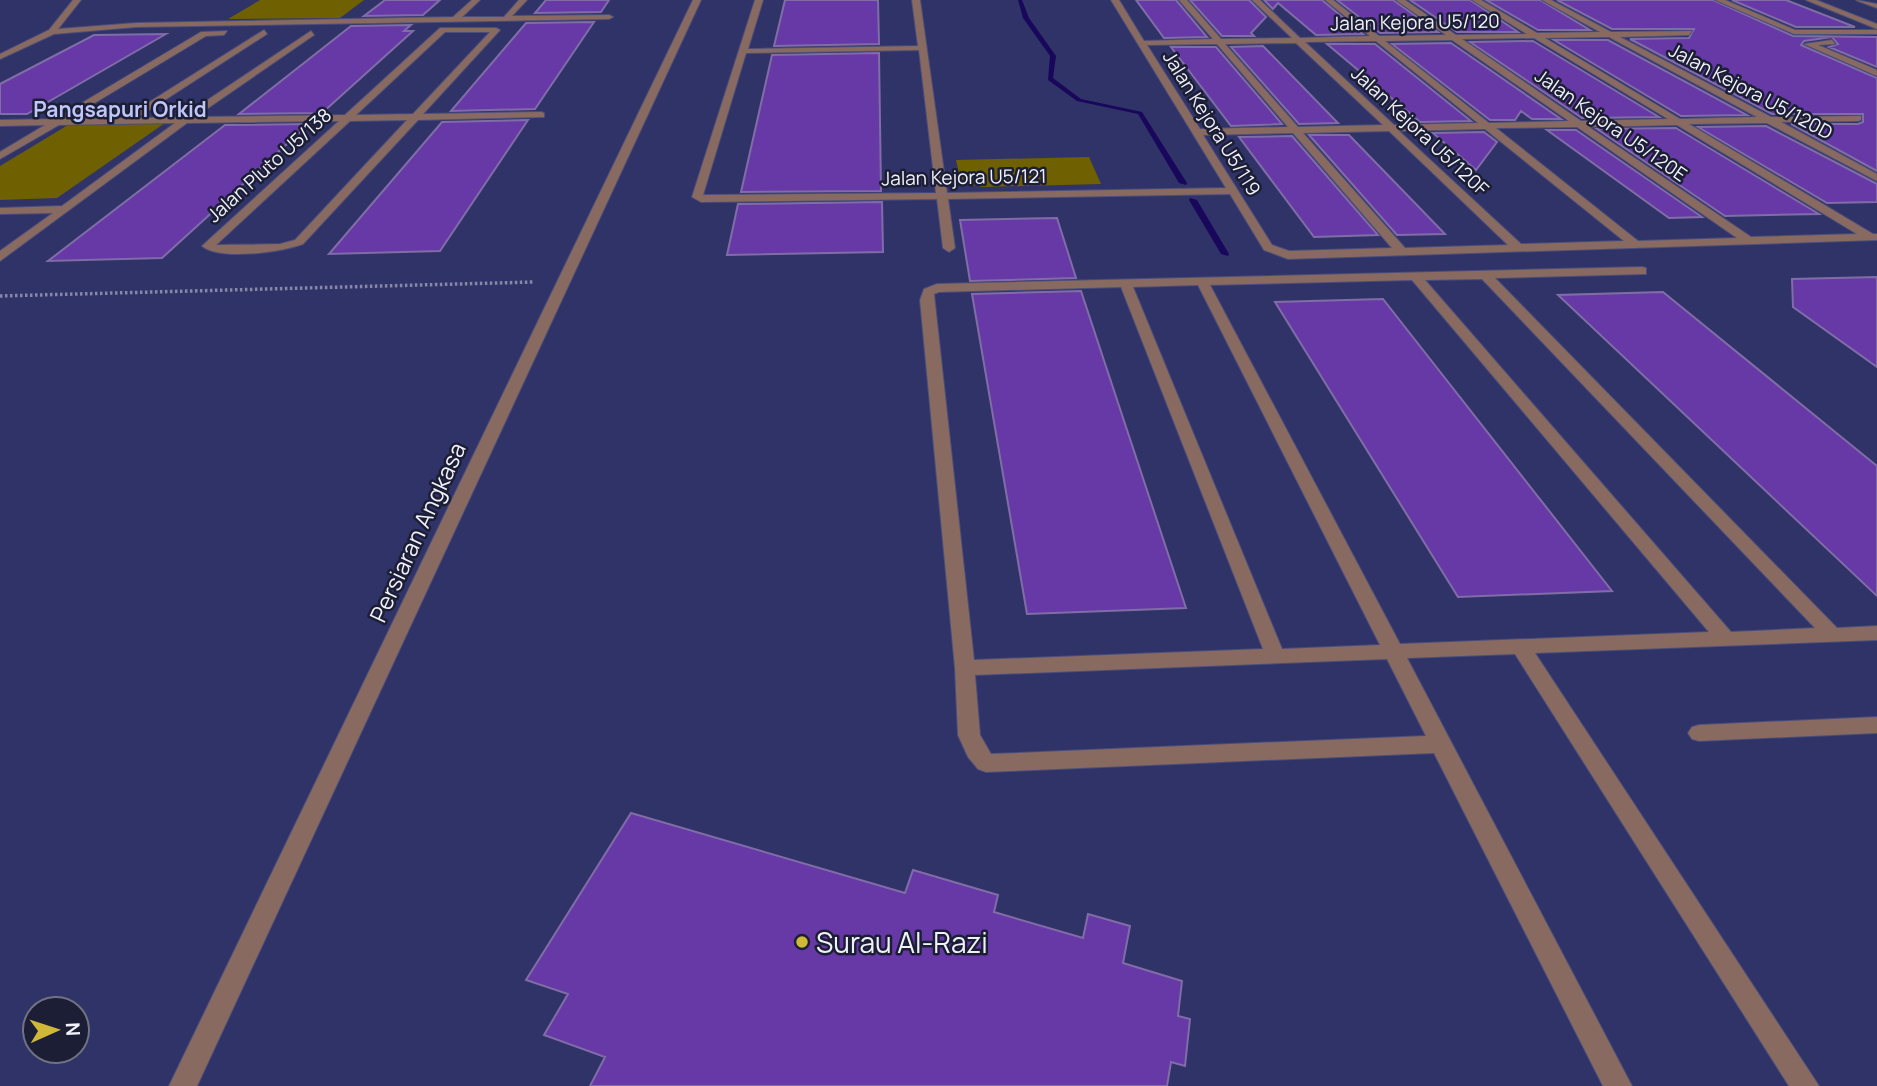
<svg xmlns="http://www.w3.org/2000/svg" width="1877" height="1086" viewBox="0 0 1877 1086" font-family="Manrope,sans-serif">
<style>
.green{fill:#6f6001}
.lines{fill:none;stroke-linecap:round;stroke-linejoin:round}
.stream{fill:#19075c;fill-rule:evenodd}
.building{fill:#6639a6;stroke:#806da7;stroke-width:2}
.minor-casing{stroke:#4b4e7b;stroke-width:2}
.path{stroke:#8688a8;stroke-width:3.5;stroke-dasharray:2.5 2.5;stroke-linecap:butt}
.minor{fill:#886a61;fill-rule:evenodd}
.poi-dot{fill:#cfb837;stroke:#1c1e36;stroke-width:2.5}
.labels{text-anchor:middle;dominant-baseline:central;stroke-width:5;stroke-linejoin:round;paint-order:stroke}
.far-street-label{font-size:19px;fill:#f1f2f9;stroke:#1c1e36}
.far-neighbourhood-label{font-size:21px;font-weight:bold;fill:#bfc6f9;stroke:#1c1e36}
.street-label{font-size:23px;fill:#f1f2f9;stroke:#1c1e36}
.near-poi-label{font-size:28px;fill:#f1f2f9;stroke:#1c1e36;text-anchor:start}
</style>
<rect width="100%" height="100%" fill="#303367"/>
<path class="green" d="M260 0H364L340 18 228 19Z
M165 123 57 198 0 200V166L68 125Z
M1089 157 1101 184 982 187 971 185 960 178 956 160Z"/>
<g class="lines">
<path class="stream" d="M1018 0H1022L1029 18 1056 56 1053 78 1081 99 1142 112 1187 183 1186 185 1179 183 1138 114 1077 101 1048 80 1050 56 1023 18Z
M1190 198 1197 200 1229 254 1228 256 1221 254 1189 200Z"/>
</g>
<path class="building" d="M385 0H440L423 15 364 16Z
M546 0H609L601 12 535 13Z
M785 0H878L879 44 774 46Z
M1136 0H1176L1207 37 1164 38Z
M1190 0H1249L1266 17 1251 33 1254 36H1222Z
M1264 0H1322L1363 34 1316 35 1278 3 1273 9Z
M1337 0H1393L1438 32 1380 33Z
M1410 0H1470L1518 32H1457Z
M1486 0H1540L1590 30H1538Z
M1557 0H1713L1793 36 1877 37V67L1829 47 1838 44 1832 37 1804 41 1801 45 1877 78V171L1791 124H1858L1863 122V114H1772L1630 39 1689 38 1694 29H1612Z
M1732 0H1786L1855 27H1796Z
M594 22 535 109 451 111 526 23Z
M411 25 404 31H413L322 113 239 114 351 26Z
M166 34 27 114H0V84L94 35Z
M1554 40H1608L1747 115 1681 116Z
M1533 41 1659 117 1582 118 1470 42Z
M1451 43 1561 119H1532L1521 111 1515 120H1490L1392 44Z
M1327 44H1375L1471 121 1420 122Z
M1263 46 1338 123 1299 124 1231 47Z
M1171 47H1216L1282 124 1231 126Z
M879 53 881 191 741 192 772 55Z
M528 120 440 251 329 254 442 122Z
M309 124 162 258 48 261 225 125Z
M1766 126 1877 184V202L1827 203 1698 127Z
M1676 128 1819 214 1725 216 1597 129Z
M1547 130H1576L1702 217 1669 218Z
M1484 132 1497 142 1476 170 1433 133Z
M1309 135H1349L1445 234 1397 235Z
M1292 136 1378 235 1314 237 1239 137Z
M882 202 883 252 727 255 738 204Z
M1057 218 1076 278 970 281 960 220Z
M1877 277V367L1793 307 1792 279Z
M1081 291 1186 608 1027 614 972 294Z
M1663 292 1877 466V596L1558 295Z
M1383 299 1612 591 1458 597 1275 302Z
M631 813 905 893 913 870 998 895 994 912 1083 938 1088 914 1130 926 1123 963 1182 981 1178 1016 1190 1019 1185 1066 1171 1062 1167 1086H590L605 1057 544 1035 568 994 526 980Z"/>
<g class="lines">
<defs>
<path id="minor" d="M73 0H81L58 29 136 23 453 17 472 0H480L462 17H504L519 0H527L512 16 609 15 613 17 609 19 136 27 54 34 0 59V54L49 30Z
M693 0H701L197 1086H169Z
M755 0H763L748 49 918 46 912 0H920L947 193 1226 188 1111 0H1119L1144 41 1213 39 1179 0H1187L1221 39 1292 38 1252 0H1260L1300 38 1370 36 1325 0H1333L1379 36 1446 35 1396 0H1405L1456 35 1527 34 1472 0H1481L1537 33 1600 32 1542 0H1551L1611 32 1692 31 1689 35 1620 37 1771 117 1861 116V120L1858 121 1781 122 1877 174V181L1767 123 1689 124 1873 234H1877V240L1288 259 1264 250 1230 194 948 199 955 248 949 252 943 248 937 199 701 202 692 197ZM1609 37 1757 117 1680 119 1545 38ZM1534 38 1668 119 1581 121 1462 39ZM1452 40 1569 121 1489 123 1385 41ZM1376 41 1478 123 1394 125 1305 42ZM1296 43 1383 125 1298 127 1225 44ZM1217 44 1288 127 1200 129 1147 45ZM919 50 936 193 703 195 746 53ZM1677 125 1857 234 1751 237 1589 127ZM1577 127 1737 238 1638 241 1496 128ZM1485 129 1624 241 1521 244 1399 131ZM1389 131 1508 245 1405 248 1303 133ZM1293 133 1392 248 1289 251 1272 245 1203 135Z
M1715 0H1725L1795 30H1877V34H1794Z
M1806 0H1816L1877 24V29Z
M1856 0 1877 4V8L1858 1Z
M440 28H496L500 30 423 114 541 112 544 113V117L418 120 303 244C282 252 220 261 202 246L339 121 187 123 0 261V251L53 213 0 214V208L62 206 175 123 59 125 0 159V152L45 125 0 126V120L55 119 201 32 227 31 224 35 206 36 68 119 124 118 264 30 267 34 137 118 182 117 311 31 314 35 195 117 345 115ZM445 32H490L413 114 356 115ZM407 120 295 240 280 244 216 245 350 121Z
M1832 40 1835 44 1818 45 1877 70V76L1804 44Z
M1642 267 1646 268V274L1495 278 1837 628 1877 626V640L1535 653 1819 1086H1789L1515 654 1407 658 1632 1086H1603L1434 753 986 772 978 769 968 757 958 735 955 668 920 300 924 289 937 284ZM1482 279 1815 628 1731 632 1425 280ZM1412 280 1709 632 1400 644 1210 285ZM1198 285 1380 645 1282 649 1133 287ZM1121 287 1263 649 974 660 934 294 939 292ZM1387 659 1426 736 991 754 980 735 975 675Z
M1877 717V733L1699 741 1692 739 1688 733 1692 727 1699 725Z"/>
</defs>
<use href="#minor" class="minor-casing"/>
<path class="path" d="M0 296 534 282"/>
<use href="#minor" class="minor"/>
</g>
<circle class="poi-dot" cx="802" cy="942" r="7"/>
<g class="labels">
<g class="far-street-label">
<text transform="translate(1415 22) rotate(-1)">Jalan Kejora U5/120</text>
<text transform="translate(1751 91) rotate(28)">Jalan Kejora U5/120D</text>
<text transform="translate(1212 123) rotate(58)">Jalan Kejora U5/119</text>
<text transform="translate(1611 125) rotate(35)">Jalan Kejora U5/120E</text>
<text transform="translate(1420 131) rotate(43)">Jalan Kejora U5/120F</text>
<text transform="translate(269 165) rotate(-42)">Jalan Pluto U5/138</text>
<text transform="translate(964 177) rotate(-1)">Jalan Kejora U5/121</text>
</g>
<g class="far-neighbourhood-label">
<text x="120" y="109">Pangsapuri Orkid</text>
</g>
<g class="street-label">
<text transform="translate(417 532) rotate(-65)">Persiaran Angkasa</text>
</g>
<g class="near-poi-label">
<text x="816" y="942">Surau Al-Razi</text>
</g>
</g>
<g transform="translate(56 1030) rotate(87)"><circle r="33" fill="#1c1e36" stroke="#717384" stroke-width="2"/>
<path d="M0-5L12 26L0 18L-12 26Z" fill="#cfb837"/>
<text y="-10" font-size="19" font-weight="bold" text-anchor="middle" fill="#f1f2f9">N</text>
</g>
</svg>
